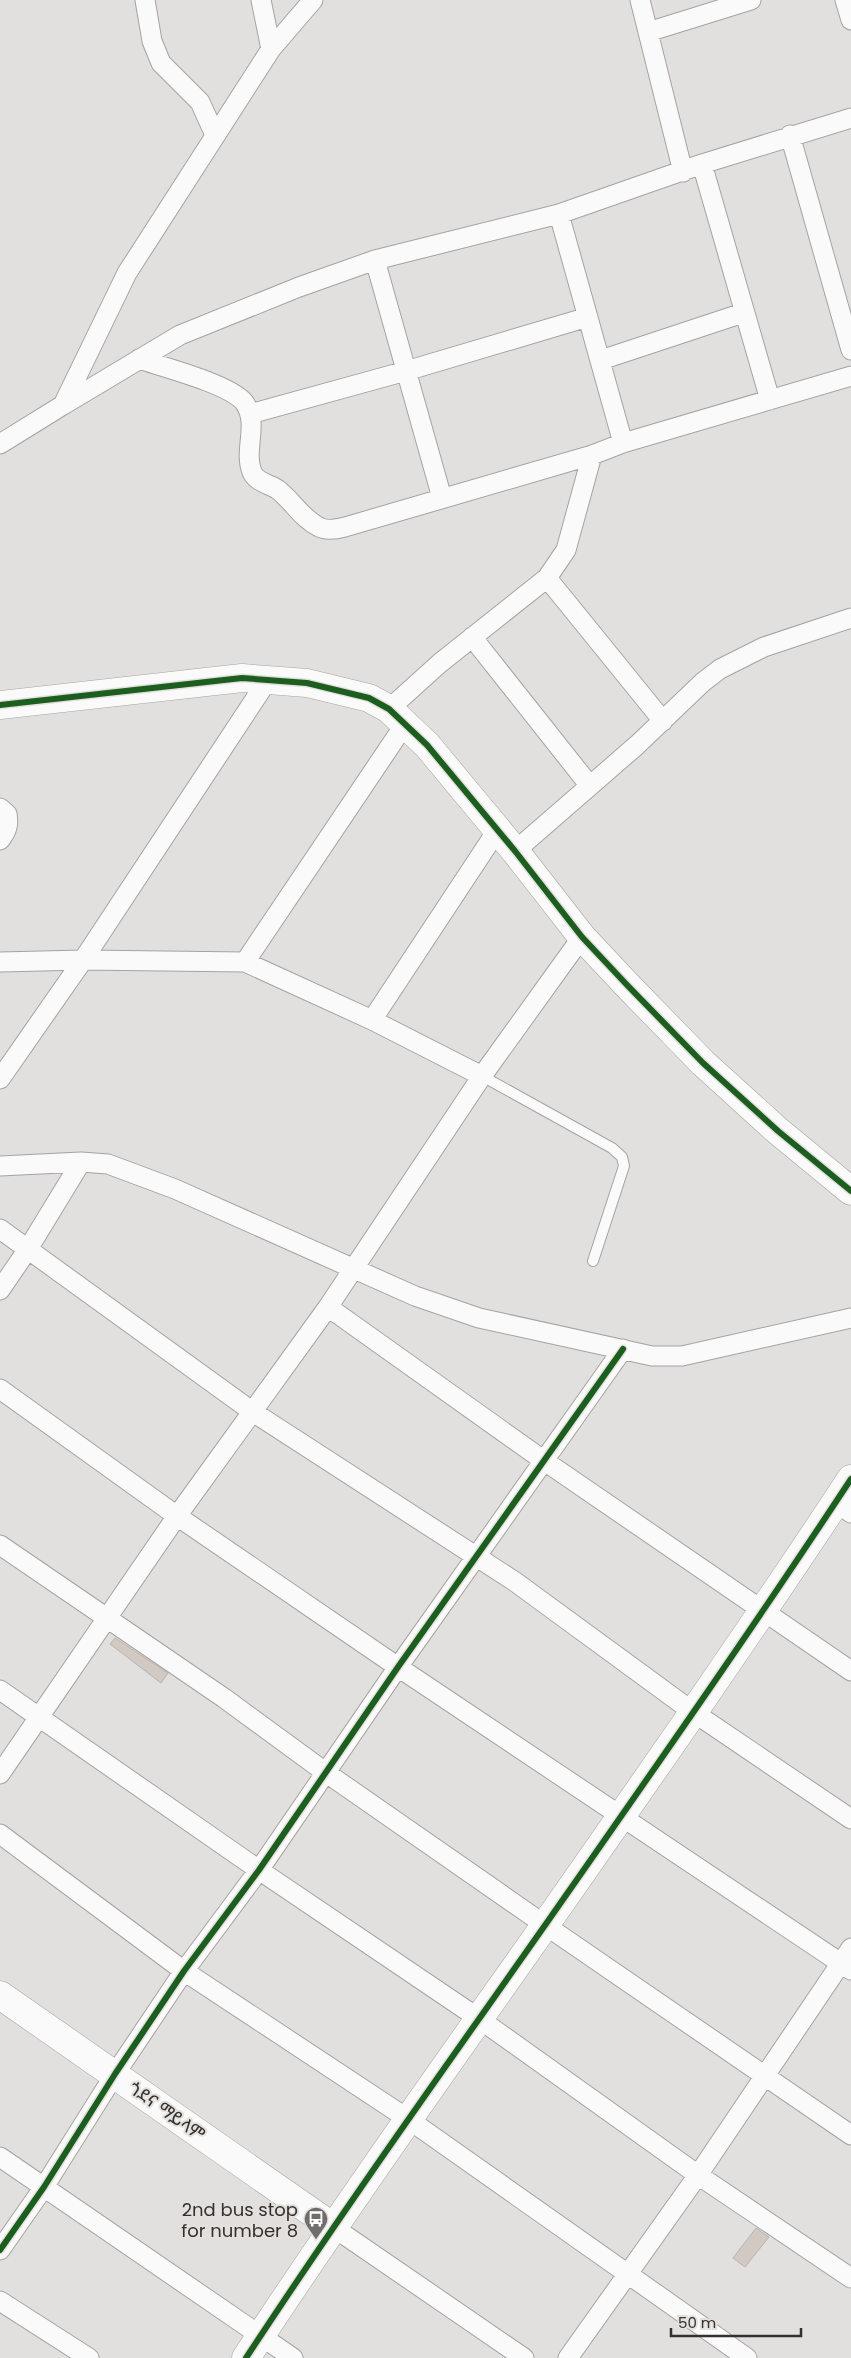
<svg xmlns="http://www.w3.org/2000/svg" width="851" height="2358" viewBox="0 0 851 2358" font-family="Poppins,'Noto Sans Ethiopic',sans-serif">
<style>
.building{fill:#d2cac2;stroke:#b6b4b3}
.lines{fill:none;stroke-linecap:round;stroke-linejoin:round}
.lane-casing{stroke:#a5a3a2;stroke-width:12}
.street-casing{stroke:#a5a3a2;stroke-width:21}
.secondary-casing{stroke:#a5a3a2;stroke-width:29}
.lane{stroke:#fbfafa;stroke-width:10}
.street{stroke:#fbfafa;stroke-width:19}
.secondary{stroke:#fbfafa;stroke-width:28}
.cycleway-casing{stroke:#e4e0dc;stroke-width:9}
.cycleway{stroke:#1b5e20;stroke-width:6}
.labels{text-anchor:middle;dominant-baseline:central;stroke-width:4;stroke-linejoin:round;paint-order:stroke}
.street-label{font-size:18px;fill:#333130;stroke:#e4e0dc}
.poi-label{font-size:18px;fill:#333130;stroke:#e4e0dc;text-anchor:end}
</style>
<rect width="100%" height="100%" fill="#e2e0de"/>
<path class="building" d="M115 1638 168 1673 161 1683 110 1644Z
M756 2228 769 2237 745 2267 733 2258Z"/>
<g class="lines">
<defs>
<path id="lane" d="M482 1076 612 1148 622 1157 624 1166 593 1261"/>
<path id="street" d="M145 0 152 41 161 63 200 102 215 135
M261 0 271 49
M640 0 683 172
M845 0 851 20
M648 32 751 0
M790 135 851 350
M702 164 770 400
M559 214 623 443
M375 260 442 498
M139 359C163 367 229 384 244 402 260 424 243 449 252 472 256 482 269 484 277 489 292 500 301 518 319 527 326 531 337 529 345 527L592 455 623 443 851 376
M601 360 743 313
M63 405 180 335 299 287 375 260 559 214 702 164 851 118
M250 414 406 371 588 317
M0 444 63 405 127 273 271 49 313 0
M547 578 663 721
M472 637 590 786
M389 709 440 663 547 578 566 550 592 455
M0 808 7 814C9 825 7 831 0 840
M515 851 637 745 703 682 720 669 764 647 851 618
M0 962 83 960 245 962 372 1020 482 1076
M245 962 405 724
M372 1020 498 829
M0 1079 83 960 269 678
M0 1166 81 1162 108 1164 175 1189 415 1296 479 1318 652 1356H682L851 1318
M0 1229 253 1412 514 1581 693 1712 851 1819
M0 1290 28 1249 81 1162
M328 1307 543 1460 851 1671
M0 1389 177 1516 398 1667 851 1970
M836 1502 851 1513
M0 1545 224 1698 325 1772 545 1925 851 2135
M0 1690 259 1870 478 2018 698 2175 851 2278
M0 1774 177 1516 328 1307 482 1076 582 937
M0 1834 184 1971 408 2119 747 2358
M0 2157 293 2358
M333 2227 524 2358
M0 2250 44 2187 115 2074 184 1971 259 1870 398 1667 623 1349
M0 2301 89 2358
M568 2358 698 2175 851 1948"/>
<path id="secondary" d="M0 705 242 678 307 683 369 698 389 709 427 745 515 851 582 937 628 986 703 1063 778 1131 851 1191
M0 1995 333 2227
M246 2358C343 2210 446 2066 548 1921 650 1775 753 1628 851 1479"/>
</defs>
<use href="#lane" class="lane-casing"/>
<use href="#street" class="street-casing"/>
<use href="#secondary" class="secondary-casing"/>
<use href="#lane" class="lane"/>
<use href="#street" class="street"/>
<use href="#secondary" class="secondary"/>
<defs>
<path id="cycleway" d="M0 705 242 678 307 683 369 698 389 709 427 745 515 851 582 937 628 986 703 1063 778 1131 851 1191
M0 2250 44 2187 115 2074 184 1971 259 1870 398 1667 623 1349
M246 2358C343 2210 446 2066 548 1921 650 1775 753 1628 851 1479"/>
</defs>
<use href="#cycleway" class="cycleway-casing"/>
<use href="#cycleway" class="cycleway"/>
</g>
<defs>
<symbol id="bus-pin" viewBox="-11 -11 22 30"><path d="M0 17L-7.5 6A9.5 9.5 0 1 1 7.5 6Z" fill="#706e6d" stroke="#e4e0dc"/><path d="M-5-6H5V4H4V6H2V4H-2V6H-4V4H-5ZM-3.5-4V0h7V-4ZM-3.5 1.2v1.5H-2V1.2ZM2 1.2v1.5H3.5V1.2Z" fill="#fff"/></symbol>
</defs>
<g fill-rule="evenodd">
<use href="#bus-pin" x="302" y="2205" width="28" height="38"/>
</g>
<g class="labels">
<g class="street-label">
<text transform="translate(167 2111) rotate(35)">ጎደና ማይላም</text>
</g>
<g class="poi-label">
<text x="298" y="2209">2nd bus stop<tspan x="298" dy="21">for number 8</tspan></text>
</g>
</g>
<path d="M671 2328v8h130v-8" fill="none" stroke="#333130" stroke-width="2.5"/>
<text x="678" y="2328" font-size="15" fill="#333130" stroke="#e4e0dc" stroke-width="4" paint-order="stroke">50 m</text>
</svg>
